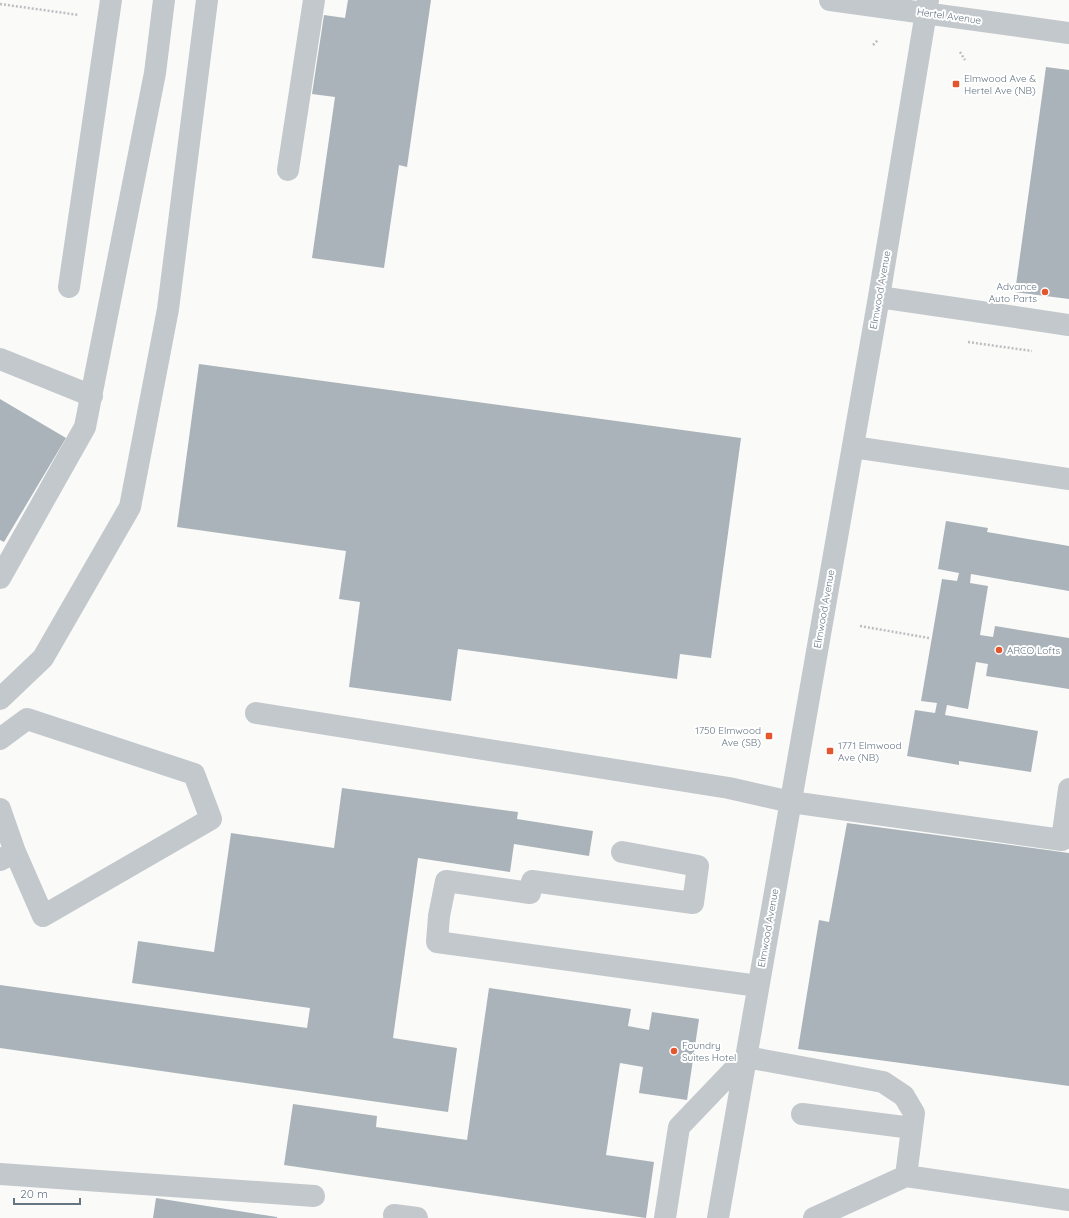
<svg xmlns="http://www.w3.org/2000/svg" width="1069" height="1218" viewBox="0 0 1069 1218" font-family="Quicksand,sans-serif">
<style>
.building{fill:#aab3b9}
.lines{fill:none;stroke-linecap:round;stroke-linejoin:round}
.path{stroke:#bbbfc2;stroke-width:2.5;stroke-dasharray:2 2;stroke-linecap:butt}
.minor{stroke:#c3c8cc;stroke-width:22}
.poi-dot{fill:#e4572e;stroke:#fff;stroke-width:1.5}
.labels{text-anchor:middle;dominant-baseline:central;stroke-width:4;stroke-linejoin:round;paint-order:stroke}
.street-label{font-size:10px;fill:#657683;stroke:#fff}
.poi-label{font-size:10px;fill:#657683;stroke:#fff;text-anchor:start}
</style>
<rect width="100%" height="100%" fill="#fafaf8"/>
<path class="building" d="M348 0H431L407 167 399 165 384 268 312 258 335 97 312 94 324 15 345 18Z
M1046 67 1069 70V299L1015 292Z
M199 364 741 438 711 658 680 654 677 679 458 649 451 701 349 687 360 602 339 599 346 551 177 527Z
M0 399 66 438 4 542 0 540Z
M946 521 988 528 987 532 1069 546V591L971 574 970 583 988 586 980 635 993 637 995 626 1069 638V689L986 676 988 664 976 662 968 709 947 705 945 715 1038 731 1031 772 959 761V765L907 756 915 710 935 713 937 703 921 701 942 579 957 581 959 573 938 569Z
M342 788 518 812 517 819 593 831 589 856 514 844 510 872 418 858 393 1038 457 1048 448 1112 0 1048V985L307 1028 310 1008 132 983 138 941 214 952 231 833 334 848Z
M847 823 1069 853V1086L798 1049 819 920 829 922Z
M489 988 631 1009 628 1026 649 1030 652 1012 699 1019 687 1100 639 1093 643 1067 620 1063 606 1155 654 1162 646 1218 284 1165 293 1104 377 1116 376 1127 467 1140Z
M156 1198 277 1217V1218H153Z"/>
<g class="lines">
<path class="path" d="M0 4 79 15
M873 45 878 40
M960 52 965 60
M968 342 1032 351
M860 626 929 638"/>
<path class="minor" d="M830 0 1069 33
M288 170 314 0
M69 287 111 0
M879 297 1069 325
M0 359 92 396
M853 447 1069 479
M0 578 85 427 155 73 164 0
M0 699 43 658 130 507 168 309 207 0
M256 713 729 788 791 802 1062 840 1069 789
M0 739 27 719 194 774 211 819 43 916 15 852
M0 809 15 852 0 860
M622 852 698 866 693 903 532 881 530 893 446 881 439 916 437 942 758 986
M746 1057 883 1082 904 1096 914 1113 906 1176 1069 1200
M802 1114 912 1128
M0 1174 314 1196
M394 1215 417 1218
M665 1218 679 1127 746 1057
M718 1218 879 297 928 0
M814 1218 906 1176"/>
</g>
<g class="poi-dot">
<rect x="952" y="80" width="8" height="8" rx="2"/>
<circle cx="1045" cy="292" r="4"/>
<circle cx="999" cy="650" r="4"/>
<rect x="765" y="732" width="8" height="8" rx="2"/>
<rect x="826" y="747" width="8" height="8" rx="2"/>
<circle cx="674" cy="1051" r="4"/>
</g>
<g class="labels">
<g class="street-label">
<text transform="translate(949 16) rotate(8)">Hertel Avenue</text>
<text transform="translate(880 290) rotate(-80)">Elmwood Avenue</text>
<text transform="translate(824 609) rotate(-80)">Elmwood Avenue</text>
<text transform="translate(768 928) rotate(-80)">Elmwood Avenue</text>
</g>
<g class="poi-label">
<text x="964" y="78">Elmwood Ave &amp;<tspan x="964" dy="12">Hertel Ave (NB)</tspan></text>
<text x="1037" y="286" text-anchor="end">Advance<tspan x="1037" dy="12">Auto Parts</tspan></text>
<text x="1007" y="650">ARCO Lofts</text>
<text x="761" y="730" text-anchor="end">1750 Elmwood<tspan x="761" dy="12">Ave (SB)</tspan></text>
<text x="838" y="745">1771 Elmwood<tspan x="838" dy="12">Ave (NB)</tspan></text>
<text x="682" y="1045">Foundry<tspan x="682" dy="12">Suites Hotel</tspan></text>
</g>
</g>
<path d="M14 1198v6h66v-6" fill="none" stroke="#657683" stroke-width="2"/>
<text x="20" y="1198" font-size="12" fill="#657683" stroke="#ffffff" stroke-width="3" paint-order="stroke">20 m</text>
</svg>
